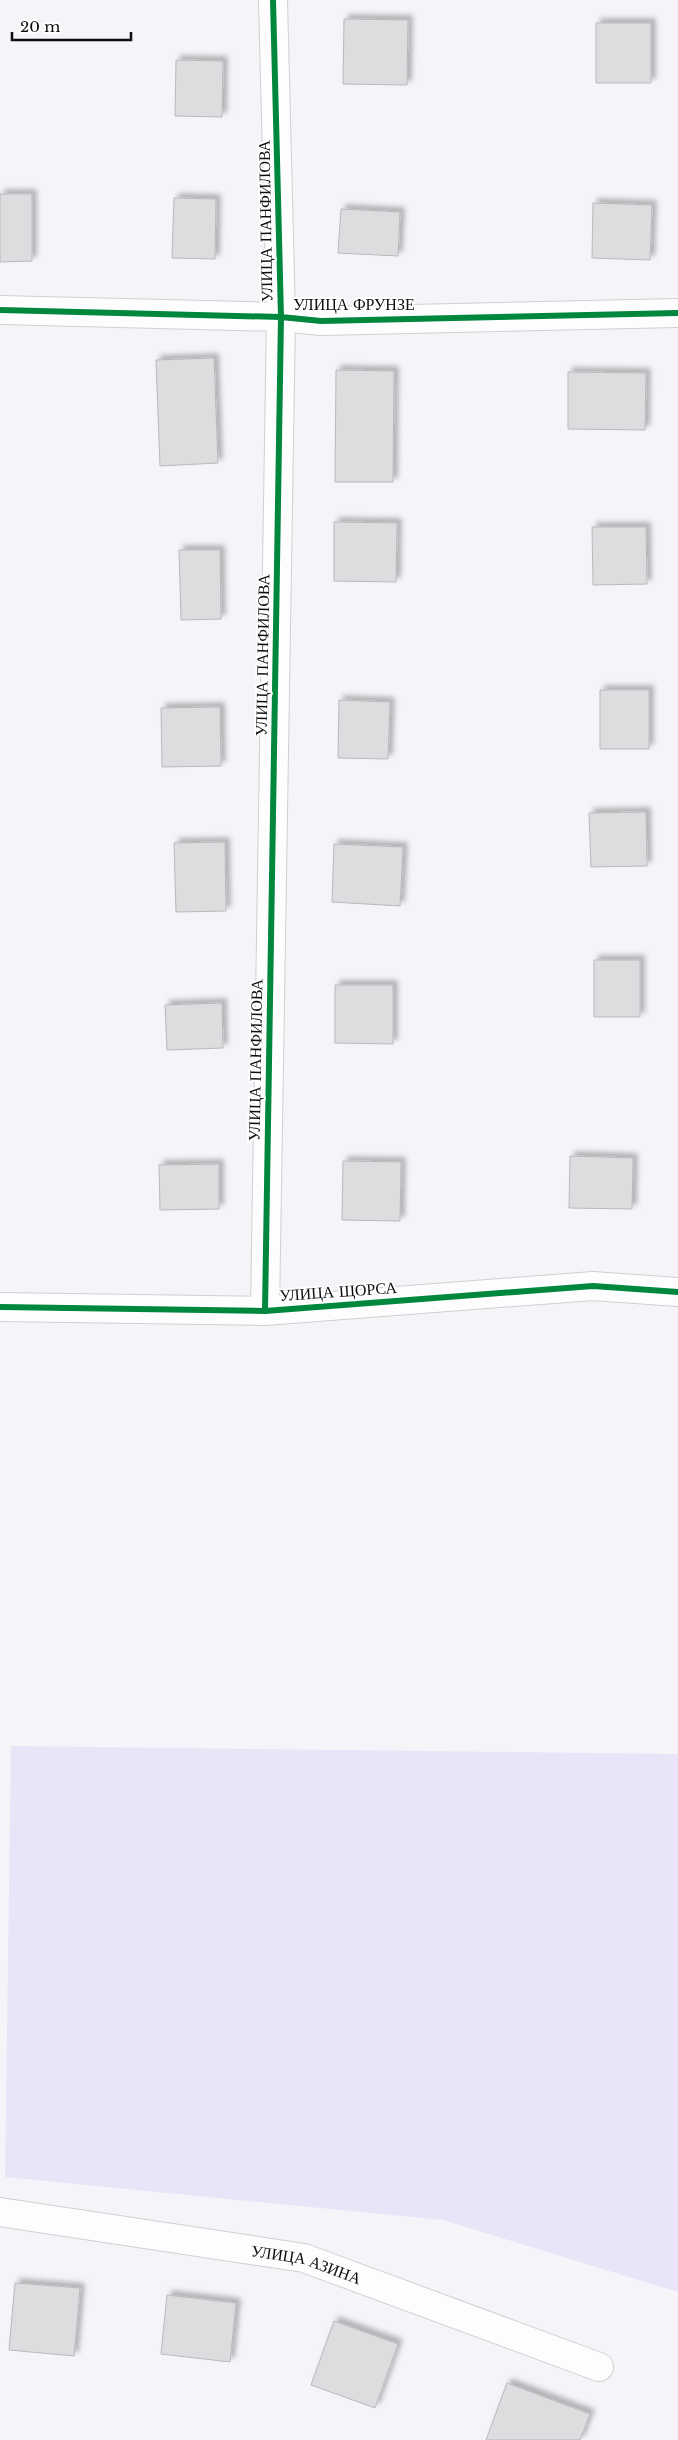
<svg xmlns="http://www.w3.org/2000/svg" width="678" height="2440" viewBox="0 0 678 2440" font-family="'Libre Baskerville',serif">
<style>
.green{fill:#e8e5f9}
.building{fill:#dddcdf;stroke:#b9b9bc;filter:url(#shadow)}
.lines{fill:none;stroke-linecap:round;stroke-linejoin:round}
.minor-casing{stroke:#d0cfd2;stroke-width:30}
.minor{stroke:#fefdfe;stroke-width:28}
.cycleway-casing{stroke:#fff;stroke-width:9}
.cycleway{stroke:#00873e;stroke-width:6}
.labels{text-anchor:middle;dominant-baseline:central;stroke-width:4;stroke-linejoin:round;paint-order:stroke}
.street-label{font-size:16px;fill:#0d0d0f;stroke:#fff}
</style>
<defs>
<filter id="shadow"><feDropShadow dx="4.5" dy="-4.5" stdDeviation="2.5" flood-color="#0004"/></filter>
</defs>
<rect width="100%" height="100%" fill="#f5f4f8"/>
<path class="green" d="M11 1746 678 1754V2292L443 2220 5 2177Z"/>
<path class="building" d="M344 19 408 20 407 85 343 84Z
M596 23H651V83H596Z
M176 60 223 61 222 117 175 116Z
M0 194H32V261L0 262Z
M174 198 216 199 215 259 172 258Z
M593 203 652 205 650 260 592 258Z
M341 209 400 212 398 256 338 253Z
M214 358 218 463 160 466 156 360Z
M336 370 394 371 393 482H335Z
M568 372 646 373 645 430 568 429Z
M334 522 397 523 396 582 334 581Z
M592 527H646L647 584 593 585Z
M179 550H220L221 619 181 620Z
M600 690H649V749H600Z
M339 700 390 702 388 759 338 758Z
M220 707 221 766 162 767 161 708Z
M646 812 647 866 591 867 589 813Z
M225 842 226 911 176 912 174 843Z
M334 844 403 847 400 906 332 902Z
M594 960H640V1017H594Z
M335 985H393V1044L335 1043Z
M222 1003 223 1048 167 1050 165 1005Z
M570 1156 633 1158 632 1209 569 1208Z
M343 1161 401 1162 400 1221 342 1220Z
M219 1164V1209L160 1210 159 1165Z
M15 2283 80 2288 74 2356 9 2350Z
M167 2295 236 2303 230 2362 161 2354Z
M334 2321 398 2344 375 2408 311 2385Z
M507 2383 590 2414 580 2440H486Z"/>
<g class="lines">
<defs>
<g id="minor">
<path d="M0 310 281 317 321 321 678 313"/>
<path d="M0 1307 265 1311 593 1286 678 1292"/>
<path d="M265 1311 281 317 273 0"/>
<path id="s1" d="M0 2212 304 2258 599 2367"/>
</g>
</defs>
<use href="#minor" class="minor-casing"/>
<use href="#minor" class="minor"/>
<defs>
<path id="cycleway" d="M0 310 281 317 321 321 678 313
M0 1307 265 1311 593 1286 678 1292
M265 1311 281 317 273 0"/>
</defs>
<use href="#cycleway" class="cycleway-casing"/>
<use href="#cycleway" class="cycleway"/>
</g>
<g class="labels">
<g class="street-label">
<text transform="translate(265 221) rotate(-91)">УЛИЦА ПАНФИЛОВА</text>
<text x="354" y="304">УЛИЦА ФРУНЗЕ</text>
<text transform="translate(262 655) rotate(-89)">УЛИЦА ПАНФИЛОВА</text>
<text transform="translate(255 1060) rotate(-89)">УЛИЦА ПАНФИЛОВА</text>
<text transform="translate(338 1291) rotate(-4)">УЛИЦА ЩОРСА</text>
<text stroke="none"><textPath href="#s1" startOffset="311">УЛИЦА АЗИНА</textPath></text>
</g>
</g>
<path d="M12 32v8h119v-8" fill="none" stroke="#0d0d0f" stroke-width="2.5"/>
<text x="20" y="32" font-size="15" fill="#0d0d0f" stroke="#ffffff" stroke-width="4" paint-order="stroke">20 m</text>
</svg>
